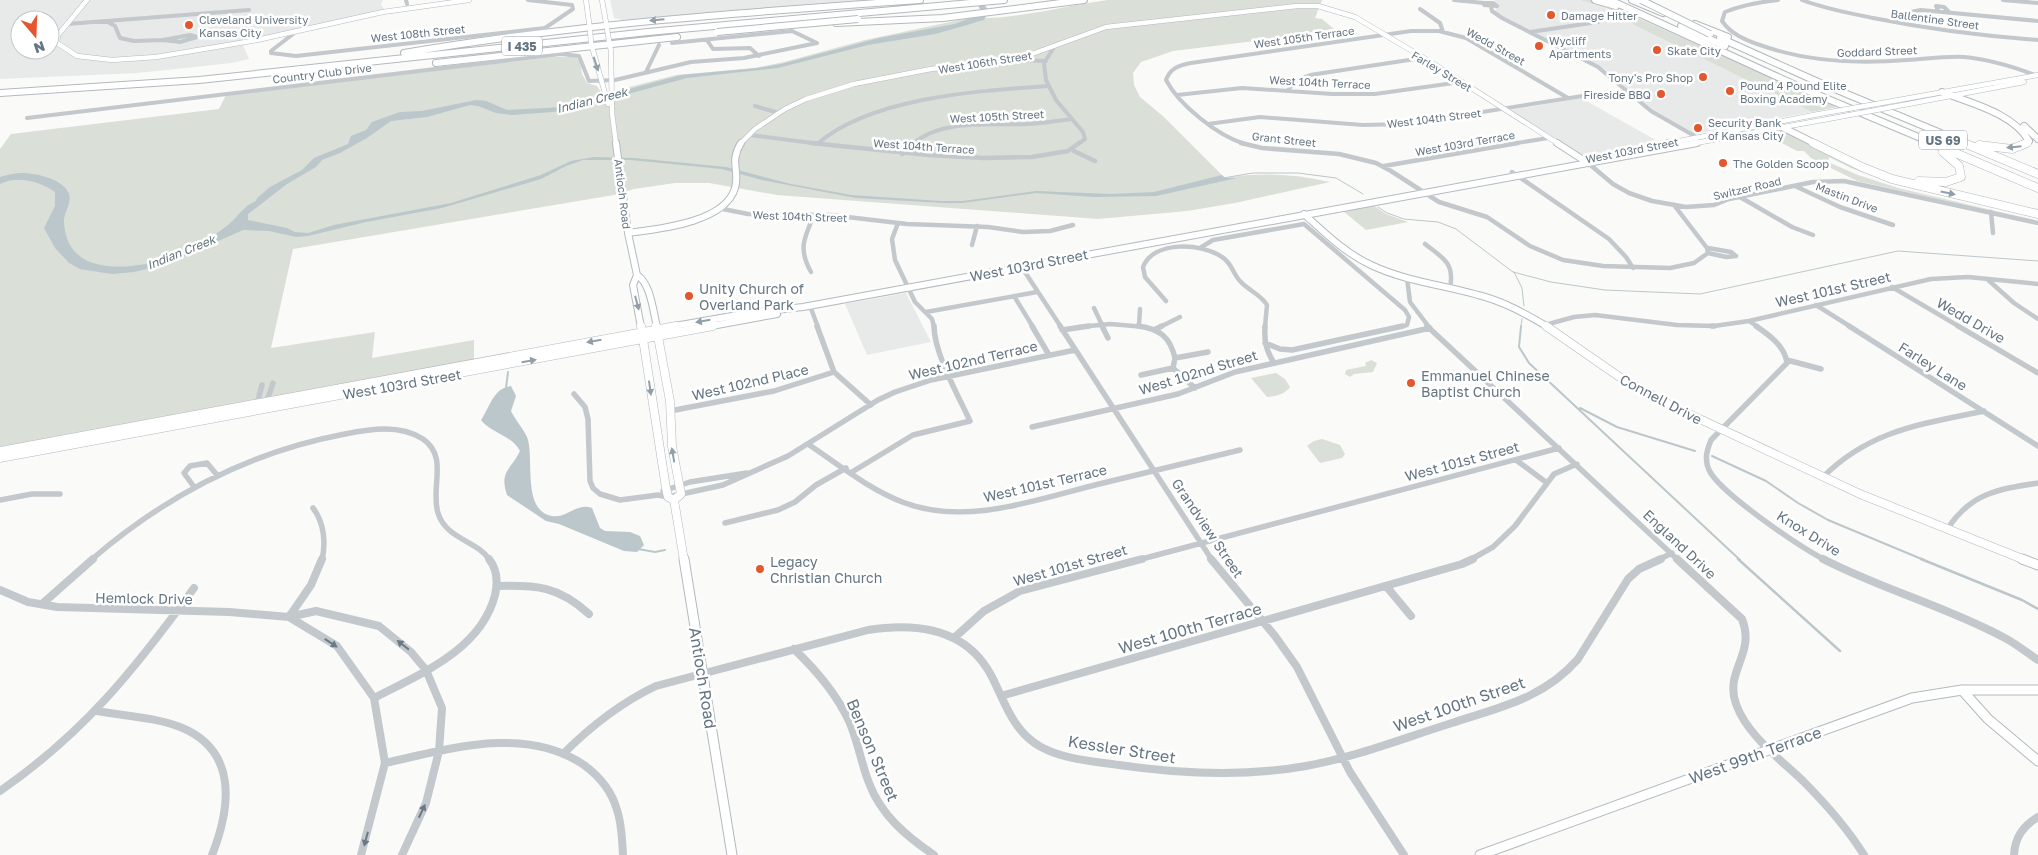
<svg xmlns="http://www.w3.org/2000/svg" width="2038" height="855" viewBox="0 0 2038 855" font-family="'Golos Text',sans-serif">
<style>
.built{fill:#e8e9e9;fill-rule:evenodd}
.green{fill:#dadfd7}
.water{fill:#bbc7cb}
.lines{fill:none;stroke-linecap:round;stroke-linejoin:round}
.stream-far2{stroke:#bbc7cb;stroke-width:1}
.stream-far1{stroke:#bbc7cb;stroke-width:2}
.stream{stroke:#bbc7cb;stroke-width:2.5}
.river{fill:#bbc7cb;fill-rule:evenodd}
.secondary-far3-casing{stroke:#b3babf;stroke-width:5.5}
.secondary-far2-casing{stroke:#b3babf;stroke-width:8}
.secondary-far1-casing{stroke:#b3babf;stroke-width:9}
.secondary-casing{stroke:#b3babf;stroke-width:11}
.highway-far1-casing{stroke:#b4b9bd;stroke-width:8}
.highway-casing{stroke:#b4b9bd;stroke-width:9}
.street-far3{stroke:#c3c8cc;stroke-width:4}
.street-far2{stroke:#c3c8cc;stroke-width:4.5}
.street-far1{stroke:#c3c8cc;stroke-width:5.5}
.street{stroke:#c3c8cc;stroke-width:8}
.secondary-far3{stroke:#fff;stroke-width:4.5}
.secondary-far2{stroke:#fff;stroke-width:6}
.secondary-far1{stroke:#fff;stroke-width:8}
.secondary{stroke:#fff;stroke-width:9}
.highway-far1{stroke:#fff;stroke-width:6}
.highway{stroke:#fff;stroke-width:8}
.secondary-bridge-casing{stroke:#b3babf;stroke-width:5.5;stroke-linecap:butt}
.highway-bridge-casing{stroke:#b4b9bd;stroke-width:8;stroke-linecap:butt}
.secondary-bridge{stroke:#fff;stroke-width:4.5}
.highway-bridge{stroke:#fff;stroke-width:6}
.oneway{fill:#939fa8}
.oneway2{fill:#6a7a87}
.poi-dot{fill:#e4572e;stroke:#fff;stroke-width:2}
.labels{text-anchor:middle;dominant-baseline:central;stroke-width:5;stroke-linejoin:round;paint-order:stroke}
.far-poi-label{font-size:11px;fill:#657683;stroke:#fff;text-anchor:start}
.far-street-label{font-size:11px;fill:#657683;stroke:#fff}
.shield{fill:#fff;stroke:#939fa8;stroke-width:1}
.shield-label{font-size:12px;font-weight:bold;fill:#657683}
.far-water-label{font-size:12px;font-style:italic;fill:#60757c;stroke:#fff}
.street-label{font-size:14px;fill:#657683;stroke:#fff}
.poi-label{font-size:14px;fill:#657683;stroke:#fff;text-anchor:start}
.near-street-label{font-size:16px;fill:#657683;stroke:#fff}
</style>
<rect width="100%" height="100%" fill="#fafaf8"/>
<path class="built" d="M0 0H383L381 5 387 13 243 45 249 59 232 63 138 73 0 79ZM20 20H50V50H20Z
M610 0H875L623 20 614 18Z
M1494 0H1580L1599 5 1630 21 1634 25 1812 112 1694 134 1650 108 1606 70 1570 50 1504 18 1496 11Z
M1581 98 1661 143 1585 157 1510 110Z
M906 293 931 342 867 355 845 304Z"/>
<path class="green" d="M1108 0H1322L1315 18 1322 19 1334 29 1255 41 1173 51 1141 62 1133 73 1134 85 1140 97 1164 117 1225 178C1261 172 1295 174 1330 182L1235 203 1187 211 1098 219 777 195 709 183H675L634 189 614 195 293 249 271 348 375 332 372 358 474 340V362L0 447V149L11 134 219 109 226 95 553 57H575L580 60 582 74 587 83 597 86 601 92 618 90 676 75 754 68 784 62 865 40 969 18C1016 20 1062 6 1108 0Z
M1580 0H1595L1618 9 1837 107 1812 112 1634 25C1621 11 1598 5 1580 0Z
M1781 131 1788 133 1849 163 2038 215V218L1889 182 1851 168 1829 157 1828 162 1858 175 1898 188 2038 221 1857 181 1811 158 1804 151H1797L1765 134Z
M1373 205 1386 214 1408 222 1366 230 1343 211Z
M1371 360 1377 363 1373 372 1354 374 1350 377 1345 374 1346 370 1366 366 1365 363Z
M1276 373 1285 379 1290 387C1284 395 1276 396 1267 397L1251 378Z
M1322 439 1340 445 1345 454 1342 458 1320 463 1307 446 1314 441Z"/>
<path class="water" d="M971 18 981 19 974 23 935 34 868 45 778 68 687 78 565 111 512 115 496 113 478 106 470 105 427 117 391 121 367 138 340 153 322 160 316 167 287 184 248 214V220L287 228 295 232 308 233 334 225 451 203 541 175 571 161 594 157 634 158 726 167 791 184 851 195 941 201H963L1036 191 1110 194 1154 192 1222 175 1225 178H1237L1156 196 1094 197 1036 193 962 203H944L856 198 762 180 722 169 631 160H583L566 166 541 179 442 208 366 222 308 236 296 237 269 231 243 230 167 264 134 272 112 274 80 269 69 263 55 248 44 228 55 206V192C40 181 17 175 0 184V177C7 175 15 173 22 173 36 173 64 179 69 194 72 204 63 213 64 223 67 269 111 270 146 264 174 259 205 243 228 225 238 217 243 206 256 201L257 198 270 187 302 170 314 158 348 144 351 136 366 130 372 122 400 112 422 111 476 100 486 101 507 110 563 107 681 75 757 68 781 64 879 38 955 24Z
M511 386 516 396 511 411C515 420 523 428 527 437 535 456 521 511 552 516 566 519 577 502 592 508L600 528 605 531 630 532 640 536 644 545 637 552 624 551 559 524 546 521 507 495C499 471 511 470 520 451 513 436 491 433 481 420 490 407 493 388 511 386Z"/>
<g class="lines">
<path class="stream-far2" d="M1223 178 1253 173H1298L1336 178 1363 194
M1378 207 1387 213 1404 219 1438 222 1456 229 1513 272 1551 282 1605 290 1700 294 1898 251 2038 261
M1514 272 1522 288 1524 306
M1521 327 1522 319"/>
<path class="stream-far1" d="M1521 326 1519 347 1529 363 1740 560
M506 388 508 372
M1580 408 1617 427 1695 451
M1712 456 1766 481 1798 503 1828 520 1924 560
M638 549 655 552 665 550"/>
<path class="stream" d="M1738 559 1840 651
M1921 559 2022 600 2038 609"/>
<path class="river" d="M975 0H981L989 11 984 20 960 26V22L978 17 981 11Z"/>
<defs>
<path id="secondary-far3" d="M87 0 58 35 57 43 77 56 112 60 156 57 257 40 383 12 469 0
M586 0 590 30
M602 0 607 28
M609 41 611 51 612 113 616 144
M591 43 608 104
M1893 101 2038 75
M1903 105 2024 82
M740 144 755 129 785 109 806 99 854 84 931 69 1021 58 1106 27 1297 6H1318L1355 17 1434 64 1559 144
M1664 144 1819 114
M1690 144 1828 119"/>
<path id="secondary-far2" d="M616 143 628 233 637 275C651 284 653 311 657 327
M1557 143 1588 163
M1640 149 1670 143
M1304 214C1325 233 1345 253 1371 265 1405 281 1443 285 1478 295 1503 301 1526 314 1548 327
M628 233C657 229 725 223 735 188 740 171 729 162 741 143
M637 275 633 285 641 327
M669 327 749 313 803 307 1697 143
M706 327 777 314"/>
<path id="secondary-far1" d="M641 326 666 488 668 497 674 500
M656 326 670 401 672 446 681 494 674 500
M1546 326 1621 378 1672 406 1860 494 2025 560
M0 451 676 326
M0 458 713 326
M674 500 684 560"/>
<path id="secondary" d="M684 559 732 855
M2022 559 2038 565
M1962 690 1988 719 2038 761
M1480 855 1912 698 1962 690H2038"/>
<path id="highway-far1" d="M1595 0 1616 6
M1610 0 1804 89 1935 144
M1632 0 1663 13
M836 23 943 18 1084 0
M1695 24 1728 37
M1681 26 1725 46
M1720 38 1818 82 1967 144
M404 53C575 24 747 12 920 0
M436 63 677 37
M1942 92C1970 103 2013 113 2029 141L2025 144
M0 93 199 80 648 32 1004 0
M1774 123 1816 144
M2024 126 2038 139"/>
<path id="highway" d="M1813 143 1862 167 1892 179 2038 214
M1932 143 2038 188
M1964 143 2038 174
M1979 145 2012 149 2027 143
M1919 181 1946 182 1961 177 1959 166 1943 152"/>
</defs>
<use href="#secondary-far3" class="secondary-far3-casing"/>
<use href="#secondary-far2" class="secondary-far2-casing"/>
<use href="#secondary-far1" class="secondary-far1-casing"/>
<use href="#secondary" class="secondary-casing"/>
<use href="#highway-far1" class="highway-far1-casing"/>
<use href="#highway" class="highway-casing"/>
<path class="street-far3" d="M406 0 407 4
M1454 0 1484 3
M1778 0C1760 2 1742 5 1725 12L1722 21C1731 34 1745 40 1760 45 1807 62 1858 64 1907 60 1926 59 1945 56 1964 57 1990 59 2014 67 2038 76
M1802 0C1825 9 1849 13 1873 18 1928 29 1983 36 2038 40
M2003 0 2038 3
M1485 3H1493L1497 6 1484 5Z
M1491 7 1492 11 1502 18 1598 67 1651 111 1705 142
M1420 9 1440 23 1443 32
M1938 10 1936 6 1944 7 1949 12
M106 21 115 26 120 38 134 41 163 40
M1896 22 1910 12 1921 10 2038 21
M67 24 249 10
M291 32 293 34 271 51V53L296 56 545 28 573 9 572 5 528 0
M1530 32 1598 22
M190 35 197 37 180 42 163 40Z
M707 40 713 49 750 48 759 56
M1053 49 1044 63 1046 80 1056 100 1083 132 1085 139 1078 144
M1015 60 1046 61
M646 72 659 45
M1288 90 1297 80 1310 75 1422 58
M1177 95 1242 88 1332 94H1375L1461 82
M755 106 779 113
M27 118 561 54 579 56 589 81 615 80 691 62 744 58 817 43 792 31 672 43
M1208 124 1260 117 1363 125 1407 124 1595 94 1629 92
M750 135 820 144
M817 144C872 97 977 91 1048 86
M913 144C942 118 992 126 1029 124 1044 123 1058 121 1072 119
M1245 144C1218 136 1179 105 1166 80 1170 68 1180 65 1191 63L1411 31H1439L1466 38 1568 98
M1511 144 1548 138"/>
<path class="street-far2" d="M811 143 928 155 984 158 1032 157 1068 151 1079 143
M1241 143 1262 148 1339 154 1376 163 1391 171 1439 202 1487 217 1530 246 1563 260 1603 266 1670 268 1694 263 1708 253 1707 248 1674 205
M1074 151 1095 161
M902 154 914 143
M1588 163 1613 184 1629 193 1652 201 1686 207 1714 205 1729 199 1813 182 1844 181 2038 223
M1384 166 1518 143
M1512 172 1609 239 1626 257 1633 268
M1795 186 1840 207 1893 225
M1740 197 1792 227 1813 235
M718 208 748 214 830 215 907 224 988 227 1023 232 1050 231 1073 225
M1991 212 1993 233
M898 223 892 239 895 260 915 302 932 319 934 327
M1425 244C1443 258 1455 263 1450 288
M972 245 977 226
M1200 248 1213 240 1304 224 1405 310 1409 317 1407 325 1397 327
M1708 248 1731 252 1736 256 1726 257 1708 253
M1021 266 1061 327
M811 272C798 249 804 238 814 215
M1407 278 1410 302 1429 327
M1987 279 2014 303 2038 319
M1892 287 1960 327
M1014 296 1033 327
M1166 301 1145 277 1143 267C1154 240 1202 243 1222 257 1232 263 1233 274 1240 281 1247 289 1257 293 1264 301L1267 305 1265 327
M1816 305 1851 327
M810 306 818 327
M1094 308 1103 327
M926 312 1037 292
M1749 321 1758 327
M1139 325 1140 309
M1545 325 1574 317 1595 315 1677 325 1714 326 1749 321 1931 279 1968 277 2038 284
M1079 327 1110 324 1146 327
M1160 327 1180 317"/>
<path class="street-far1" d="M817 326 834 372 871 405
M1032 326 1049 355
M1060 326 1212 560
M1102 326 1108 338
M1138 326C1160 329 1170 337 1175 358
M1265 326C1264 341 1266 350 1274 363
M1427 326 1678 560
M1712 326H1714
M1756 326C1769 335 1785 346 1787 363L1711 440C1707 450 1704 459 1709 470 1720 493 1800 547 1825 560
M1849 326 2038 446
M1958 326 2038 373
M1062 330 1089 326
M1154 330 1162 326
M1265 343 1280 349 1292 350 1403 326
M1787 360 1821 369
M1141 375 1173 368
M1195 388 1173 368 1175 358 1208 352
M574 394 585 407 588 419 590 481 593 488 600 494 620 500 658 495 668 497 723 485 788 456 878 400 895 392 931 380 1075 350
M266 404 273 383
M259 406 257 404 262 385
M670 411 774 391 834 372
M1032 427 1178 394 1235 372 1430 328
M808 444C839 465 870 490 905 503 968 526 1038 499 1099 484 1146 473 1193 461 1240 450
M1516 460 1547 483
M852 472 913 435 970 421C958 395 934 353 934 326
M1823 477C1870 430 1922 424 1984 411
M194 487 184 473 190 466 207 463 217 475
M663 491 690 482 747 473
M0 500 32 494H60
M313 508C324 522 326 543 322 560
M725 523 778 510 795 502 816 485 846 468
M1948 528C1971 493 1999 489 2038 483
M91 560C165 496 249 452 345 434 370 429 400 424 423 439 449 457 430 488 438 513 446 539 476 540 490 560
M1138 560 1559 448
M1470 560 1493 547 1515 526 1554 474 1577 464
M1658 560 1672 553"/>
<path class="street" d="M1211 559 1275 636 1297 667 1350 772 1404 855
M1677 559 1742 619C1756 654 1724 671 1736 704 1747 735 1780 759 1803 781 1826 804 1847 828 1864 855
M1823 559C1881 589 1945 606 2003 637 2015 643 2026 652 2038 660
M497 586C537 585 558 586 589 614
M1386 586 1411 616
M0 590 28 602 57 607 229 612 289 617 316 611 379 626 411 652 426 670 442 708 439 751 426 803 402 855
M42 604 93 559
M289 617 337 646 374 698 385 763 361 855
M289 617 311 585 322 559
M954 638 984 611 1020 591 1142 559
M794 649C816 670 836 693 849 721 858 741 861 763 869 783 881 815 906 836 934 855
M1001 696 1462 564 1473 559
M374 698C420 674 481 650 495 595 498 582 497 569 489 559
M97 711C124 716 154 717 180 727 238 750 231 807 212 855
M563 754C591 726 620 703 656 686L868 630C919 622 970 629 994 681 1006 706 1015 733 1041 747 1065 760 1094 761 1119 765 1181 774 1244 777 1306 766 1356 757 1404 738 1452 723 1500 707 1543 699 1578 659L1628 579 1639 569 1661 559
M385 763C449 749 525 725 584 765 599 776 612 792 617 810 622 824 622 840 623 855
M0 791C84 733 135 669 194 588
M2014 855C2015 837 2023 826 2038 817"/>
<use href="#secondary-far3" class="secondary-far3"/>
<use href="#secondary-far2" class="secondary-far2"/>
<use href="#secondary-far1" class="secondary-far1"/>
<use href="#secondary" class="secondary"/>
<use href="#highway-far1" class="highway-far1"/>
<use href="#highway" class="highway"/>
<defs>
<path id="secondary-bridge" d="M607 28 609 41
M590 30 591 43
M1819 114 1893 101
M1828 119 1903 105"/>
<path id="highway-bridge" d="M1641 0 1710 34
M717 32 858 19"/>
</defs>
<use href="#secondary-bridge" class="secondary-bridge-casing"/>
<use href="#highway-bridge" class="highway-bridge-casing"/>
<use href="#secondary-bridge" class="secondary-bridge"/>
<use href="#highway-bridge" class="highway-bridge"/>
</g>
<defs><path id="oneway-solid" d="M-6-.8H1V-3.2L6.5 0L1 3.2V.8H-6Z" transform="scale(1.25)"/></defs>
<g class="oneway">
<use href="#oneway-solid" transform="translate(657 20) rotate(175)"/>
<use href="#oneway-solid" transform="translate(596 64) rotate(72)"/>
<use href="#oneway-solid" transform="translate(2014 147) rotate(174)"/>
<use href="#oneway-solid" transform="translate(1948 193) rotate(12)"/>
<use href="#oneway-solid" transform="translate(637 303) rotate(75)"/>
<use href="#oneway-solid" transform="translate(703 321) rotate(170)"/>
<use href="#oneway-solid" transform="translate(594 341) rotate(170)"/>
<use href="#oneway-solid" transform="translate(529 361) rotate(-10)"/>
<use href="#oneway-solid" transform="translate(650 388) rotate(82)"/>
<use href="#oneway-solid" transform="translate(673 455) rotate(-100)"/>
</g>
<g class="oneway2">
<use href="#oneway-solid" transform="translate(331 643) rotate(33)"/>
<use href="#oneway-solid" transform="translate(403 645) rotate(-142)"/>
<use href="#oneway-solid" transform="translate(422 811) rotate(-65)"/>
<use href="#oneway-solid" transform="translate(366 839) rotate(105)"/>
</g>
<g class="poi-dot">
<circle cx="1551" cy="15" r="5"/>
<circle cx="189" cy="25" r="5"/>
<circle cx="1539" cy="46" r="5"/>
<circle cx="1657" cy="50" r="5"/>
<circle cx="1703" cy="77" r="5"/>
<circle cx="1730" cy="91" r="5"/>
<circle cx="1661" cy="94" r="5"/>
<circle cx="1698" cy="128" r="5"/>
<circle cx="1723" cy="163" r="5"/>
<circle cx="689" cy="296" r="5"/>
<circle cx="1411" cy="383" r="5"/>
<circle cx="760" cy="569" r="5"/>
</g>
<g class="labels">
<g class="far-poi-label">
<text x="1561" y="15">Damage Hitter</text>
<text x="199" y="19">Cleveland University<tspan x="199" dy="13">Kansas City</tspan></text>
<text x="1549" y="40">Wycliff<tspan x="1549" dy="13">Apartments</tspan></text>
<text x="1667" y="50">Skate City</text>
<text x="1693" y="77" text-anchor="end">Tony's Pro Shop</text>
<text x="1740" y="85">Pound 4 Pound Elite<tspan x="1740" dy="13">Boxing Academy</tspan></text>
<text x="1651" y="94" text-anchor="end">Fireside BBQ</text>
<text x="1708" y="122">Security Bank<tspan x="1708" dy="13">of Kansas City</tspan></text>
<text x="1733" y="163">The Golden Scoop</text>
</g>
<g class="far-street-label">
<text transform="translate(1935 19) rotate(8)">Ballentine Street</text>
<text transform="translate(418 33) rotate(-6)">West 108th Street</text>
<text transform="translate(1304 37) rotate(-8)">West 105th Terrace</text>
<text transform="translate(1496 46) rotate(29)">Wedd Street</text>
<text transform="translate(1877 51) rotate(-2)">Goddard Street</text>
<text transform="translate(985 62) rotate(-9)">West 106th Street</text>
<text transform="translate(1442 71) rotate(31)">Farley Street</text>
<text transform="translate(322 73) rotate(-7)">Country Club Drive</text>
<text transform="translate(1320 82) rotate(3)">West 104th Terrace</text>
<text transform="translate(997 116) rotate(-3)">West 105th Street</text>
<text transform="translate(1434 118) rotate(-7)">West 104th Street</text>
<text transform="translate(1284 139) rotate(6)">Grant Street</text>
<text transform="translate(1465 143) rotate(-10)">West 103rd Terrace</text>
<text transform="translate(924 146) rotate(4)">West 104th Terrace</text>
<text transform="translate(1632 150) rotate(-11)">West 103rd Street</text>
<text transform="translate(1747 188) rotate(-13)">Switzer Road</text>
<text transform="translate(623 194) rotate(83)">Antioch Road</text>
<text transform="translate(1847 197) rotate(21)">Mastin Drive</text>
<text transform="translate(800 216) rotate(2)">West 104th Street</text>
</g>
<g class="shield">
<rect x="502" y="36.5" width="40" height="19" rx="4"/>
<rect x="1919" y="130.5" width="48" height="19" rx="4"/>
</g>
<g class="shield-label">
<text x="522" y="46">I 435</text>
<text x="1943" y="140">US 69</text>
</g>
<g class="far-water-label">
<text transform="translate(592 100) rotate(-14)">Indian Creek</text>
<text transform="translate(181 252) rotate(-22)">Indian Creek</text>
</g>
<g class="street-label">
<text transform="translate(1029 265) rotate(-11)">West 103rd Street</text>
<text transform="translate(1833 289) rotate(-13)">West 101st Street</text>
<text transform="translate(1971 320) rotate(30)">Wedd Drive</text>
<text transform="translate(973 360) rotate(-13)">West 102nd Terrace</text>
<text transform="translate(1933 366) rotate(32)">Farley Lane</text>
<text transform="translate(1198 372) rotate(-17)">West 102nd Street</text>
<text transform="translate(750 382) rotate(-13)">West 102nd Place</text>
<text transform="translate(402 384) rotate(-10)">West 103rd Street</text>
<text transform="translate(1661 399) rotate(28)">Connell Drive</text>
<text transform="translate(1462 461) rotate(-15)">West 101st Street</text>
<text transform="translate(1045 483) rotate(-13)">West 101st Terrace</text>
<text transform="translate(1208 528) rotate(56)">Grandview Street</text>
<text transform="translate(1809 533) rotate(32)">Knox Drive</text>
<text transform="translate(1680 544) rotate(43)">England Drive</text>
<text transform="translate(1070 565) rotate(-16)">West 101st Street</text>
<text transform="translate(144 598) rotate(1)">Hemlock Drive</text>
</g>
<g class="poi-label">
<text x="699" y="288">Unity Church of<tspan x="699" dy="16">Overland Park</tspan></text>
<text x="1421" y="375">Emmanuel Chinese<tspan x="1421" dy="16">Baptist Church</tspan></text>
<text x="770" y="561">Legacy<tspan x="770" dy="16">Christian Church</tspan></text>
</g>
<g class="near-street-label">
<text transform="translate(1190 628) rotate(-16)">West 100th Terrace</text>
<text transform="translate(703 678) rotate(81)">Antioch Road</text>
<text transform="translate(1459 704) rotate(-19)">West 100th Street</text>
<text transform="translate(1122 749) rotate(9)">Kessler Street</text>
<text transform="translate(873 750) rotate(67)">Benson Street</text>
<text transform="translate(1755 755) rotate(-20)">West 99th Terrace</text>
</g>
</g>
<g transform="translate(35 35) rotate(161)"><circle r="24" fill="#ffffff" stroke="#c1c8cd"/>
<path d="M0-4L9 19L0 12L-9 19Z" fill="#e4572e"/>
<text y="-8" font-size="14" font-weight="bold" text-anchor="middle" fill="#657683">N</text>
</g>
</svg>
